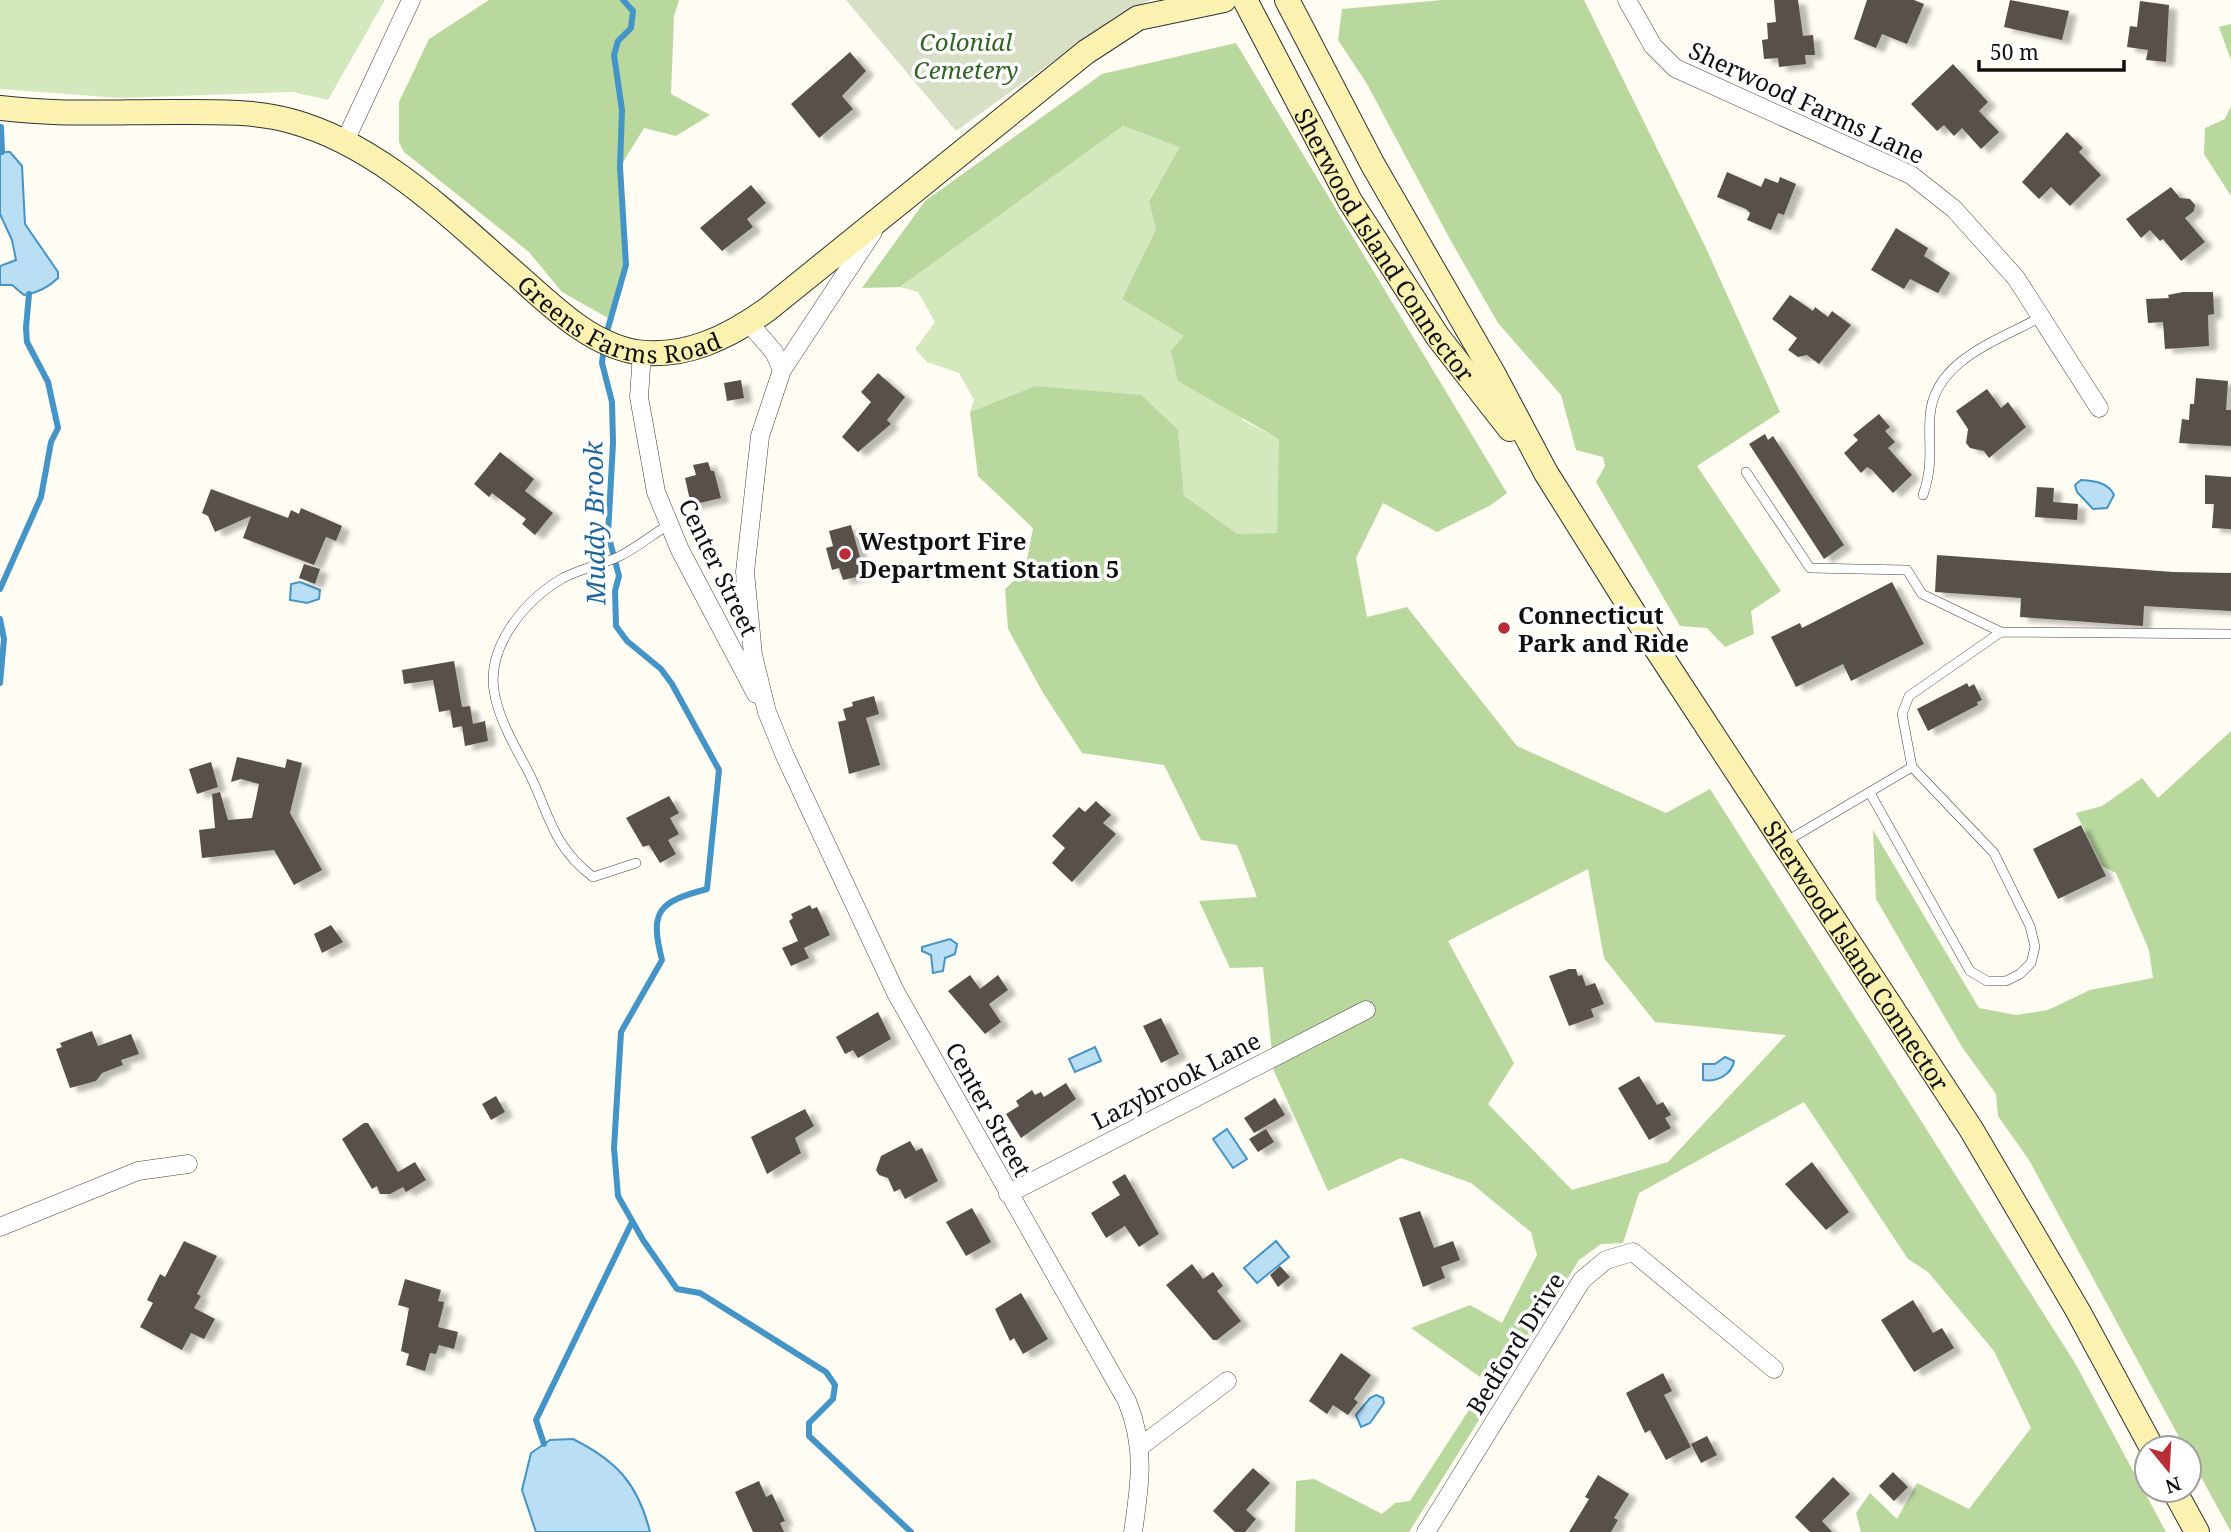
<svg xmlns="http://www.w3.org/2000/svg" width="2231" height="1532" viewBox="0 0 2231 1532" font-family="'Noto Serif',serif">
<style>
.green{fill:#d4e8bd}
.forest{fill:#b8d89d;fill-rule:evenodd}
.cemetery{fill:#d7e0c4}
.water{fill:#badef3;stroke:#4494c7;stroke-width:2}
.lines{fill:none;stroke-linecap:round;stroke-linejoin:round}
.stream{stroke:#4494c7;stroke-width:6}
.building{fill:#58514c;filter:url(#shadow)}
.lane-casing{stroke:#434343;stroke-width:10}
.street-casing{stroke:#434343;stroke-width:19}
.secondary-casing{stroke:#323232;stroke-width:26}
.lane{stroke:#fff;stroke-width:9}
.street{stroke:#fff;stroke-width:18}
.secondary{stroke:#fbf2b1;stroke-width:24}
.poi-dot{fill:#b92e36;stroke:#fff;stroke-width:2.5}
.labels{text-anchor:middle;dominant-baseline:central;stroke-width:7;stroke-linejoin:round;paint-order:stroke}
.park-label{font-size:24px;font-style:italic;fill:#316522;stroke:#fff}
.street-label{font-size:24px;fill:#101010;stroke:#fff}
.poi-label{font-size:24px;font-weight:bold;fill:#101010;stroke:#fff;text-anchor:start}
.water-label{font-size:26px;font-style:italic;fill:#1e669c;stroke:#fff}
</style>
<defs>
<filter id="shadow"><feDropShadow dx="8" dy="4.5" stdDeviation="2" flood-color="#0004"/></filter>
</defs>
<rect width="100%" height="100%" fill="#fefcf3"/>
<path class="green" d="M0 0H385L328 100 293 92 119 98 0 89Z
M1123 126 1181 147 1149 200 1156 229 1122 299 1184 336 1244 421 1280 439 1277 534H1238L1184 496 1178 430 1035 386 970 412 974 400 959 373 927 362 915 349 935 322 918 292 900 287Z"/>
<path class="forest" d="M489 0H679L674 16 671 94 710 115 676 136 644 128 620 167 626 265 608 318 562 292 529 252 404 152 399 142V102L429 39Z
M1443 0H1584L1705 246 1780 412 1697 466 1781 591 1751 611 1754 634 1725 647 1707 628 1680 626 1596 482 1605 466 1603 457 1576 450 1561 395 1498 323 1452 243 1367 84 1338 40 1342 9Z
M2231 24V60L2219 27Z
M1236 43 1507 493 1491 505 1437 532 1383 503 1356 558 1367 617 1407 607 1517 746 1666 813 1710 789 2075 1363 2166 1532H1861L1856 1513 1870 1493 1897 1519 1917 1483 1969 1509 2031 1428 1994 1351 1928 1272 1908 1259 1804 1102 1639 1193 1623 1243 1601 1244 1579 1260 1409 1532H1295L1296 1481 1314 1479 1382 1514 1395 1503 1410 1501 1487 1382 1411 1328 1470 1305 1502 1323 1537 1255 1531 1232 1471 1183 1401 1158 1328 1191 1274 1071 1263 967 1230 968 1199 901 1257 897 1237 845 1201 840 1164 765 1082 753 1042 691 1008 629 1005 589 1025 570 1033 528 978 476 970 412 1035 386 1141 395 1178 430 1184 496 1238 534 1277 533 1279 439 1178 381 1171 351 1184 336 1122 299 1156 229 1149 201 1180 147 1123 126 900 287 862 288 925 201 1102 74ZM1588 869 1604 958 1655 1022 1786 1035 1668 1162 1572 1190 1488 1104 1514 1063 1448 941Z
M2231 106V196L2204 154 2205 128 2225 119Z
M2231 731V1532L2189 1455V1448H2185L2029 1160 1998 1116 1996 1094 1962 1047 1876 899 1873 830 1979 1008 2016 1015 2048 1010 2090 990 2153 978 2149 950 2116 873 2102 866 2076 813 2102 806 2142 778 2158 798Z"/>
<path class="cemetery" d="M846 0H1150L1119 14 956 131Z"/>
<path class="water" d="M0 152H10L22 166 25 224 58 272V278C49 287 36 293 24 295L12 285H0V266L16 260 12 240 0 214Z
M2081 480C2094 481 2108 482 2114 495L2107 508 2093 509 2077 492 2075 485Z
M300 582 320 590 319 599 307 603 290 600 291 584Z
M950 939 957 944 955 954 945 958 943 971 933 973 931 955 922 951V947Z
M1095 1047 1101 1061 1075 1072 1069 1059Z
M1725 1057 1734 1061C1732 1075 1716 1082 1703 1080V1064H1715Z
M1227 1129 1247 1159 1233 1168 1213 1139Z
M1276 1241 1289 1257 1257 1283 1244 1268Z
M1376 1395 1383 1398 1384 1403 1370 1423 1361 1427 1356 1415 1370 1398Z
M573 1439C617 1461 638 1484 650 1532H536L522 1490 531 1453 550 1440Z"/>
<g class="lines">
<path class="stream" d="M1 127 2 152
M606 335 626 265 620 167 622 110 614 55 618 41 631 28 633 11 623 0
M604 346 602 363 612 402 613 443 608 534 619 576 615 591 616 626 627 641 661 669 672 684 719 770 707 889C659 902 649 910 662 960L621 1032 614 1148 618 1196 643 1240 677 1289 700 1293 826 1372 835 1385 833 1399 809 1423V1436L911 1532
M0 589 41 497 51 442 58 428 48 382 27 342 26 328 29 294
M0 619 4 639 0 683
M544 1444 536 1420 632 1222"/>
</g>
<path class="building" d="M1774 0H1798L1803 36 1813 35 1815 55H1805L1806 64 1779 67 1778 58 1764 59 1762 40 1768 39 1767 23 1776 22Z
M1867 0H1914L1924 4 1907 44 1882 34 1876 48 1854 39Z
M2010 0 2069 11 2062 40 2004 27Z
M2140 1 2169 5 2166 62 2146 60 2148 50 2127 47 2130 26 2137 27Z
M850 52 866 71 842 96 853 109 819 138 791 104Z
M1953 64 1988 102 1979 111 1999 132 1981 149 1962 128 1954 136 1944 125 1937 131 1911 104Z
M2067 132 2083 148 2079 152 2101 175 2070 206 2051 187 2039 199 2022 182Z
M1727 172 1761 187 1765 178 1778 183 1780 177 1796 184 1784 215 1778 213 1771 230 1747 220 1750 213 1746 209 1717 197Z
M751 185 766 203 747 219 753 227 722 251 700 228Z
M2171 187 2180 198 2190 199 2195 205 2194 211 2185 218 2205 242 2181 261 2163 239 2160 241 2150 230 2141 238 2126 219Z
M1896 228 1928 248 1924 256 1950 273 1938 293 1910 279 1904 289 1871 270Z
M2183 292H2213L2214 314 2208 315 2209 346 2165 349 2163 322 2148 323 2146 299 2169 298 2168 295Z
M1790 295 1813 311 1815 307 1828 317 1832 311 1851 325 1819 364 1807 355 1798 357 1788 350 1797 338 1772 319Z
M878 373 905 397 887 420 891 424 858 452 842 437 871 402 861 392Z
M2196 378 2228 381 2226 410H2231V446L2179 443 2182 419 2189 420 2190 404H2194Z
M741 380 744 398 727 401 724 383Z
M1987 389 2001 408 2008 402 2026 427 1989 458 1984 451 1970 448 1966 443 1968 429 1956 411Z
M1879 414 1890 427 1885 431 1895 442 1888 448 1912 475 1893 493 1872 470 1867 467 1861 473 1844 453 1858 440 1853 435Z
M1765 434 1768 440 1773 436 1844 545 1824 559 1749 444Z
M500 452 534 479 525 491 553 513 535 535 522 524 526 519 492 493 489 497 474 484Z
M708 462 711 471H714L721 498 691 505 685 478 696 475 693 465Z
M2205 475 2231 477V529L2212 528 2214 504H2205Z
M2037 487 2054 488 2053 502 2078 504 2077 520 2035 517Z
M211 489 288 518 291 510 299 514 301 508 342 526 336 541 326 537 314 565 243 538 251 516 215 532 208 516 202 513Z
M851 525 865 575 843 580 839 568 832 570 826 548 833 546 829 531Z
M1937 555 2173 572 2231 573V611L2144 606 2143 626 2020 617 2021 598 1935 592Z
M304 564 320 569 315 584 299 578Z
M1892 582 1924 644 1851 681 1843 664 1796 687 1771 637 1800 623 1802 628Z
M454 661 462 707 470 706 473 724 485 721 488 741 465 746 462 726 453 728 450 710 439 712 433 680 404 684 402 670Z
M1967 683 1969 687 1974 684 1982 700 1977 702 1978 705 1928 731 1917 709Z
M874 696 879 714 866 718 880 765 849 774 838 722 846 720 843 709 853 706 852 702Z
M237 757 285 768 287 759 302 763 290 813 322 870 294 885 274 850 202 858 199 830 215 828 212 794 220 792 228 820 252 818 259 784 241 779 231 782Z
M211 762 218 787 197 794 189 769Z
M669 796 679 813 670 818 679 834 668 840 676 854 660 863 649 845 643 847 626 818Z
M1096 801 1111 815 1103 823 1116 834 1072 882 1052 863 1065 848 1052 836 1079 807 1085 812Z
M2081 825 2106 876 2058 899 2033 849Z
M810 905 812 909 817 907 830 935 804 948 809 958 791 966 782 948 798 941 789 921 793 918 791 914Z
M331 925 343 942 322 953 314 934Z
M1569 969H1576L1578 976 1582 975 1586 986 1595 983 1604 1004 1591 1009 1594 1017 1569 1026 1549 976Z
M970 975 980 989 998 975 1008 990 989 1004 1001 1022 985 1034 948 991Z
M878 1012 891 1039 858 1058 853 1050 845 1054 836 1037Z
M1161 1018 1179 1054 1161 1063 1143 1026Z
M92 1031 98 1046 131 1034 139 1054 121 1060 123 1065 102 1073 96 1081 70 1088 56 1049 62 1047 60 1043Z
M1639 1076 1657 1105 1663 1102 1671 1115 1665 1118 1671 1128 1649 1140 1618 1088Z
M1066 1083 1076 1099 1021 1138 1006 1114 1019 1106 1016 1101 1032 1090 1035 1095 1041 1092 1044 1097Z
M496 1096 505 1112 491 1120 482 1104Z
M1275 1098 1285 1115 1254 1133 1244 1118Z
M805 1109 814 1126 795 1138 801 1153 767 1174 751 1137Z
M364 1123H368L398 1172 415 1162 426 1180 406 1192 403 1187 390 1194H380L377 1186 372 1189 342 1139Z
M1266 1129 1274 1142 1258 1152 1249 1139Z
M910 1141 916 1151 922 1148 938 1181 905 1199 900 1189 894 1192 888 1178 879 1175 876 1170 881 1156Z
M1812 1162 1849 1212 1826 1230 1785 1184Z
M1125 1174 1159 1234 1139 1247 1125 1226 1106 1238 1091 1213 1120 1195 1112 1182Z
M972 1208 991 1242 966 1256 946 1222Z
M1420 1211 1434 1248 1453 1241 1460 1260 1441 1267 1445 1278 1423 1287 1399 1218Z
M184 1241 217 1256 197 1294 201 1296 194 1308 215 1319 204 1339 191 1333 182 1350 140 1327 153 1303 147 1300 160 1274 165 1277Z
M1192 1264 1203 1279 1213 1272 1223 1286 1217 1291 1241 1321 1217 1340H1213L1166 1285Z
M1280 1266 1290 1277 1278 1287 1270 1275Z
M405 1279 441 1290 438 1301 444 1302 443 1308 438 1327 458 1332 454 1349 439 1345 436 1354 430 1353 425 1371 406 1365 409 1354 401 1351 409 1308 398 1305Z
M1021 1293 1048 1339 1023 1354 1014 1338 1010 1341 995 1309Z
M1913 1300 1933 1333 1942 1328 1954 1348 1914 1372 1881 1320Z
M1341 1353 1371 1375 1354 1399 1358 1402 1348 1415 1333 1405 1327 1414 1309 1401Z
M1663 1373 1672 1391 1664 1395 1691 1447 1666 1460 1650 1430 1645 1433 1626 1393Z
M1707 1436 1717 1455 1701 1463 1691 1444Z
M1253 1468 1270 1483 1246 1510 1256 1519 1245 1532H1235L1213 1511Z
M1893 1472 1908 1487 1894 1501 1879 1486Z
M1598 1475 1629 1494 1614 1518 1618 1520 1611 1532H1569L1589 1499 1585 1497Z
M1833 1477 1850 1494 1822 1521 1832 1532H1810L1795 1517Z
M759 1481 766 1497 772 1494 785 1521 780 1523 784 1532H753L735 1492Z"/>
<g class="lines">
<defs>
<path id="lane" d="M1746 472 1810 568 1907 570 1922 594 2001 632
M1923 495C1934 463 1928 447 1930 416 1934 360 1999 340 2041 317
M1870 793 1970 971 1987 981H2006L2020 974 2031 963 2035 947 2030 926 1994 853 1912 767 1902 714 1909 696 2001 632 2231 634
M1785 842 1912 767
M636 863 593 877C550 844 550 813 527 769 515 747 500 721 495 696 484 648 525 600 563 578 580 569 600 565 618 557 635 549 652 535 668 525"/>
<path id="street" d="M1627 0 1653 46 1675 68 1911 175 1954 209 2016 278 2099 408
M345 141 411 0
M873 232 782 370 760 436 745 572 753 655 767 712 785 756 896 993 1127 1401C1146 1447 1140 1485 1133 1532
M749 323 774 352 782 370
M642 352 639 397 656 492 680 550 756 694
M1008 1194 1366 1010
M0 1227 138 1171 188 1164
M1141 1446 1227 1381
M1426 1532 1582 1280 1606 1260 1633 1252 1774 1369"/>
<g id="secondary">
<path id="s1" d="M1245 0 1350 201 1438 337 1510 429"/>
<path id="s2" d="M1287 0 1373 165 1494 375 1546 473 1650 639 1971 1129 2078 1311 2152 1448"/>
<path id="s3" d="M0 108C64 116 127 111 191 112 224 112 259 112 291 121 379 145 449 216 517 275 551 305 589 344 636 352 685 359 729 337 768 309L1086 52 1138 18 1224 0"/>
<path d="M2174 1490 2197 1532"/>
</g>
</defs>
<use href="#lane" class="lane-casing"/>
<use href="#street" class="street-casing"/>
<use href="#secondary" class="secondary-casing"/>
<use href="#lane" class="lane"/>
<use href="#street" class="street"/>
<use href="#secondary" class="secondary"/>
</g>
<g class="poi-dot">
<circle cx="845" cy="554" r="7"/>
<circle cx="1504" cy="628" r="7"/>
</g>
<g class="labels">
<g class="park-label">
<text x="966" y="41">Colonial<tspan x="966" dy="28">Cemetery</tspan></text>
</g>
<g class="street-label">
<text transform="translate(1807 102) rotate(25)">Sherwood Farms Lane</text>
<text stroke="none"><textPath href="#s1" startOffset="282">Sherwood Island Connector</textPath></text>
<text stroke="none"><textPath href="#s3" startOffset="686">Greens Farms Road</textPath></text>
<text transform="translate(719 567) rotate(64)">Center Street</text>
<text stroke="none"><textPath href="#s2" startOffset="1113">Sherwood Island Connector</textPath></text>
<text transform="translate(1176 1080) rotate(-27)">Lazybrook Lane</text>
<text transform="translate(989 1109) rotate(61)">Center Street</text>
<text transform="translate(1515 1343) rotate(-58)">Bedford Drive</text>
</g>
<g class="poi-label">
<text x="859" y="540">Westport Fire<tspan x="859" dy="28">Department Station 5</tspan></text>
<text x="1518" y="614">Connecticut<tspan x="1518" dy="28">Park and Ride</tspan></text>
</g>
<g class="water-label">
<text transform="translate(594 523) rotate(-91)">Muddy Brook</text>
</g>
</g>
<g transform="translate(2168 1469) rotate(162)"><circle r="33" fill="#ffffff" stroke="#9f9f9f" stroke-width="2"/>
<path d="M0-5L12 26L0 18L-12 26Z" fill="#b92e36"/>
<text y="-10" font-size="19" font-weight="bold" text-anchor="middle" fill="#101010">N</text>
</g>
<path d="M1979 60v10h145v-10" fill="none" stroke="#101010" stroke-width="3.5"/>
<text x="1990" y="60" font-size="21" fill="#101010" stroke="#ffffff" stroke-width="5" paint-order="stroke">50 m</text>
</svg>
